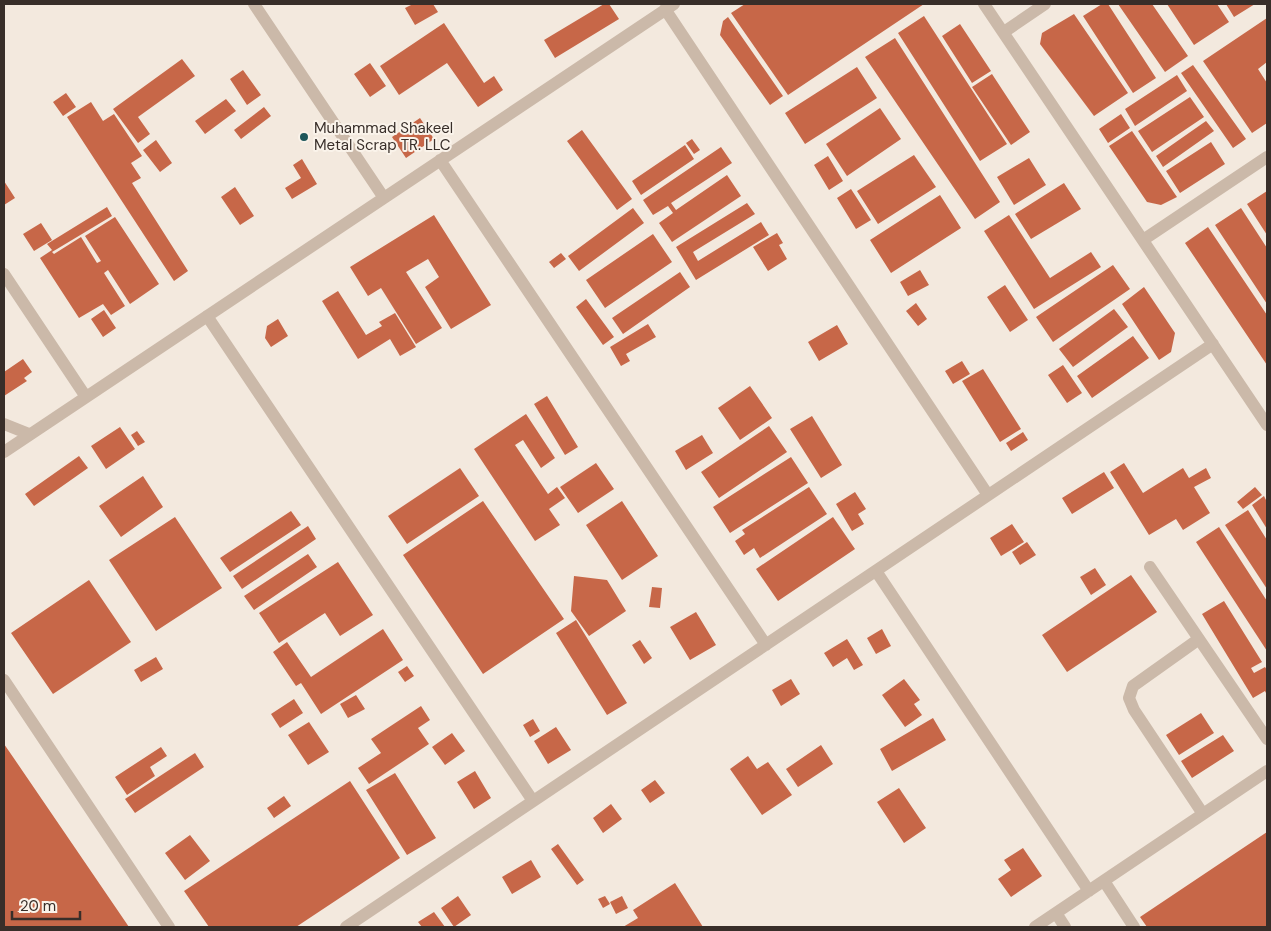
<svg xmlns="http://www.w3.org/2000/svg" width="1271" height="931" viewBox="0 0 1271 931" font-family="'DM Sans',sans-serif">
<style>
.building{fill:#c76748}
.lines{fill:none;stroke-linecap:round;stroke-linejoin:round}
.minor{stroke:#cbb9a9;stroke-width:12}
.poi-dot{fill:#1e575b;stroke:#faf3ea;stroke-width:2}
.labels{text-anchor:middle;dominant-baseline:central;stroke-width:4;stroke-linejoin:round;paint-order:stroke}
.poi-label{font-size:15px;fill:#382e29;stroke:#faf3ea;text-anchor:start}
</style>
<rect width="100%" height="100%" fill="#f3e9de"/>
<path class="building" d="M413 4H433L438 12 415 25 405 8Z
M604 4H609L619 19 555 58 544 40Z
M745 4H924L788 95 731 13Z
M1102 4H1108L1156 78 1133 93 1083 16Z
M1118 4H1152L1188 56 1165 72Z
M1167 4H1217L1229 22 1194 45Z
M1226 4H1255L1234 17Z
M1074 14 1128 93 1094 116 1040 44 1042 33Z
M924 16 1007 144 980 161 898 33Z
M728 17 783 96 770 105 720 35 723 21Z
M1267 18V62L1258 69 1267 83V123L1252 133 1203 61Z
M444 23 484 83 494 76 503 90 478 107 447 63 399 95 380 66Z
M960 24 991 71 972 83 942 36Z
M895 38 1000 202 975 219 865 57Z
M182 59 195 76 138 117 150 134 138 143 113 109Z
M370 63 386 86 370 97 354 74Z
M1193 65 1246 139 1233 148 1181 73Z
M857 67 877 98 805 144 785 113Z
M243 70 261 95 247 105 230 79Z
M992 74 1030 132 1011 145 972 87Z
M1177 75 1187 91 1135 126 1125 109Z
M66 93 76 107 63 116 53 102Z
M1190 97 1204 117 1152 152 1138 131Z
M226 99 236 111 205 134 195 121Z
M91 102 103 121 114 114 142 156 131 163 141 178 132 183 188 271 174 281 67 117Z
M264 107 271 116 241 139 234 130Z
M880 108 901 139 847 176 826 144Z
M1121 114 1130 128 1108 143 1099 129Z
M420 118 434 139 406 158 392 137Z
M1206 121 1214 131 1163 167 1156 156Z
M582 130 632 199 617 210 567 141Z
M1132 131 1177 197 1161 205 1147 202 1109 146Z
M692 139 700 150 694 154 686 143Z
M156 140 172 163 160 172 143 150Z
M1211 142 1225 164 1180 193 1166 171Z
M685 145 694 159 641 195 632 181Z
M721 147 732 163 671 203 676 210 727 175 741 196 672 242 659 223 673 213 668 206 653 215 643 200Z
M914 155 936 187 878 224 857 191Z
M828 156 843 181 829 190 814 165Z
M1029 158 1046 185 1014 205 997 177Z
M302 159 317 184 292 199 285 188 301 178 293 165Z
M4 181 15 198 4 205Z
M1064 183 1081 209 1031 239 1015 214Z
M235 187 254 216 240 225 221 197Z
M851 189 871 220 856 229 837 198Z
M1267 191V235L1247 204Z
M940 195 961 228 891 273 870 240Z
M747 203 755 214 693 252 698 261 761 222 769 235 696 280 676 247Z
M107 207 112 216 52 252 54 254 81 237 97 263 101 261 85 236 115 217 159 284 130 304 108 270 104 273 125 306 111 315 103 304 79 318 40 258 52 250 47 244Z
M633 208 644 223 579 271 568 256Z
M1241 208 1267 248V304L1215 225Z
M434 215 491 305 451 329 425 287 439 277 428 259 406 272 442 328 416 344 381 288 368 296 350 267Z
M1009 215 1050 278 1091 252 1101 267 1034 309 984 231Z
M41 223 52 240 34 251 23 234Z
M1208 227 1267 315V365L1185 243Z
M777 233 783 243 779 245 787 259 768 271 753 247Z
M653 234 672 262 605 308 586 280Z
M561 253 566 259 554 268 549 262Z
M1113 265 1130 289 1053 342 1036 317Z
M920 270 929 285 908 296 900 282Z
M680 272 690 287 623 334 612 318Z
M1005 285 1028 320 1010 332 987 297Z
M1144 287 1175 333 1171 352 1159 360 1122 304Z
M338 291 366 335 382 326 379 322 395 313 416 347 400 356 390 339 358 359 322 301Z
M586 299 614 337 603 345 576 307Z
M916 303 927 319 918 326 906 311Z
M1114 309 1128 327 1073 367 1059 349Z
M104 310 116 328 103 337 91 319Z
M278 319 288 336 271 347 265 338 267 326Z
M648 324 656 337 626 354 630 361 621 366 610 347Z
M837 325 848 344 819 361 808 342Z
M1133 336 1149 358 1092 398 1077 376Z
M23 359 32 372 24 378 27 381 4 396V372Z
M962 361 970 374 953 384 945 371Z
M1063 365 1082 393 1067 403 1048 375Z
M983 369 1021 429 1000 442 962 381Z
M750 386 772 418 740 440 718 408Z
M547 396 578 447 565 455 534 404Z
M526 414 555 458 541 468 523 440 515 445 548 494 557 487 565 498 549 509 560 525 535 541 474 449Z
M812 416 842 465 821 478 790 429Z
M769 426 787 452 719 498 701 472Z
M120 427 135 449 106 469 91 446Z
M137 431 145 442 138 446 131 435Z
M1023 432 1028 440 1011 451 1006 443Z
M702 435 713 453 686 470 675 451Z
M79 456 88 468 34 506 25 494Z
M791 457 808 483 730 533 713 507Z
M596 463 614 489 578 513 560 487Z
M1124 463 1143 493 1183 468 1189 478 1206 468 1211 478 1194 487 1210 513 1183 530 1176 519 1149 535 1110 472Z
M460 468 479 496 407 544 388 516Z
M1104 472 1114 488 1072 514 1062 498Z
M143 476 163 507 121 537 99 506Z
M809 487 827 514 760 558 754 548 744 555 735 541 745 534 742 530Z
M1255 487 1262 495 1243 509 1237 502Z
M855 492 866 509 858 514 864 524 852 531 836 504Z
M1264 496 1267 502V529L1252 505Z
M483 501 564 619 483 674 403 555Z
M622 501 658 556 622 580 586 525Z
M1248 510 1267 540V589L1225 525Z
M291 511 301 525 230 572 220 558Z
M175 517 222 588 156 631 109 560Z
M833 517 855 549 778 601 756 569Z
M1012 524 1024 542 1001 556 990 538Z
M308 526 316 539 242 589 233 576Z
M1219 527 1267 601V651L1196 542Z
M1027 542 1036 555 1020 565 1012 552Z
M308 554 317 567 254 610 244 596Z
M338 562 373 615 340 636 325 613 279 643 259 613Z
M1095 568 1106 585 1091 595 1080 577Z
M1131 575 1157 612 1067 672 1042 635Z
M574 576 607 580 626 611 589 636 571 611Z
M89 580 131 642 53 694 11 633Z
M652 587 662 588 660 608 649 607Z
M1224 601 1262 662 1251 668 1254 673 1265 667 1267 670V695L1265 691 1253 698 1202 614Z
M696 612 716 645 690 660 670 627Z
M576 620 627 703 607 715 556 633Z
M383 629 403 660 321 714 301 683 296 686 273 652 287 642 311 677Z
M882 629 891 646 876 654 867 638Z
M847 639 863 665 854 670 847 658 833 667 824 653Z
M640 640 652 658 644 664 632 645Z
M156 657 163 669 141 682 134 670Z
M407 666 414 676 405 682 398 672Z
M791 679 800 694 781 706 772 690Z
M904 679 920 700 914 704 922 715 905 727 882 695Z
M356 695 365 709 348 718 340 704Z
M294 699 303 713 280 728 271 714Z
M421 706 430 720 418 728 429 744 369 784 358 768 381 753 371 739Z
M1201 713 1214 733 1179 755 1166 735Z
M933 718 946 740 892 771 880 749Z
M533 719 540 731 530 737 523 725Z
M309 722 329 752 308 765 288 735Z
M556 727 571 750 548 764 534 741Z
M452 733 465 751 445 765 432 747Z
M1223 735 1234 751 1192 778 1181 761Z
M4 744 13 757 129 927H4Z
M821 745 833 764 798 787 786 769Z
M161 747 167 756 150 767 155 776 127 795 115 777Z
M195 753 204 767 135 813 125 799Z
M748 756 757 769 768 762 792 795 762 815 730 769Z
M475 771 491 798 474 809 457 782Z
M395 773 436 838 407 855 366 790Z
M655 780 665 793 650 803 641 790Z
M350 781 400 858 296 927H209L184 891Z
M899 788 926 828 904 843 877 802Z
M284 796 291 806 274 818 267 808Z
M611 804 622 819 603 833 593 818Z
M1267 832V927H1147L1140 917Z
M190 835 210 861 185 880 165 853Z
M558 844 584 880 577 885 551 849Z
M1023 848 1042 876 1011 897 998 879 1011 870 1004 860Z
M531 860 541 877 512 894 502 877Z
M675 883 703 927H623L638 918 633 910Z
M458 896 471 915 454 927 441 908Z
M605 896 610 904 603 908 598 899Z
M622 896 628 908 616 914 610 902Z
M434 912 445 927H422L418 922Z"/>
<g class="lines">
<path class="minor" d="M254 4 384 198
M984 4 1267 425
M665 9 988 495
M1004 32 1045 4
M440 160 766 645
M1143 240 1267 157
M4 274 86 397
M207 316 533 801
M4 424 29 434
M4 452 674 4
M1150 567 1267 739
M876 571 1089 891
M1199 639 1133 686 1129 698 1134 710 1203 814
M4 680 169 927
M1104 881 1134 927
M1056 913 1065 927
M346 927 1213 344
M1035 927 1267 771"/>
</g>
<circle class="poi-dot" cx="304" cy="137" r="5"/>
<g class="labels">
<g class="poi-label">
<text x="314" y="128">Muhammad Shakeel<tspan x="314" dy="17">Metal Scrap TR. LLC</tspan></text>
</g>
</g>
<rect width="1271" height="931" fill="none" stroke="#382e29" stroke-width="10"/>
<path d="M12 911v8h68v-8" fill="none" stroke="#382e29" stroke-width="2.5"/>
<text x="20" y="911" font-size="15" fill="#382e29" stroke="#faf3ea" stroke-width="4" paint-order="stroke">20 m</text>
</svg>
